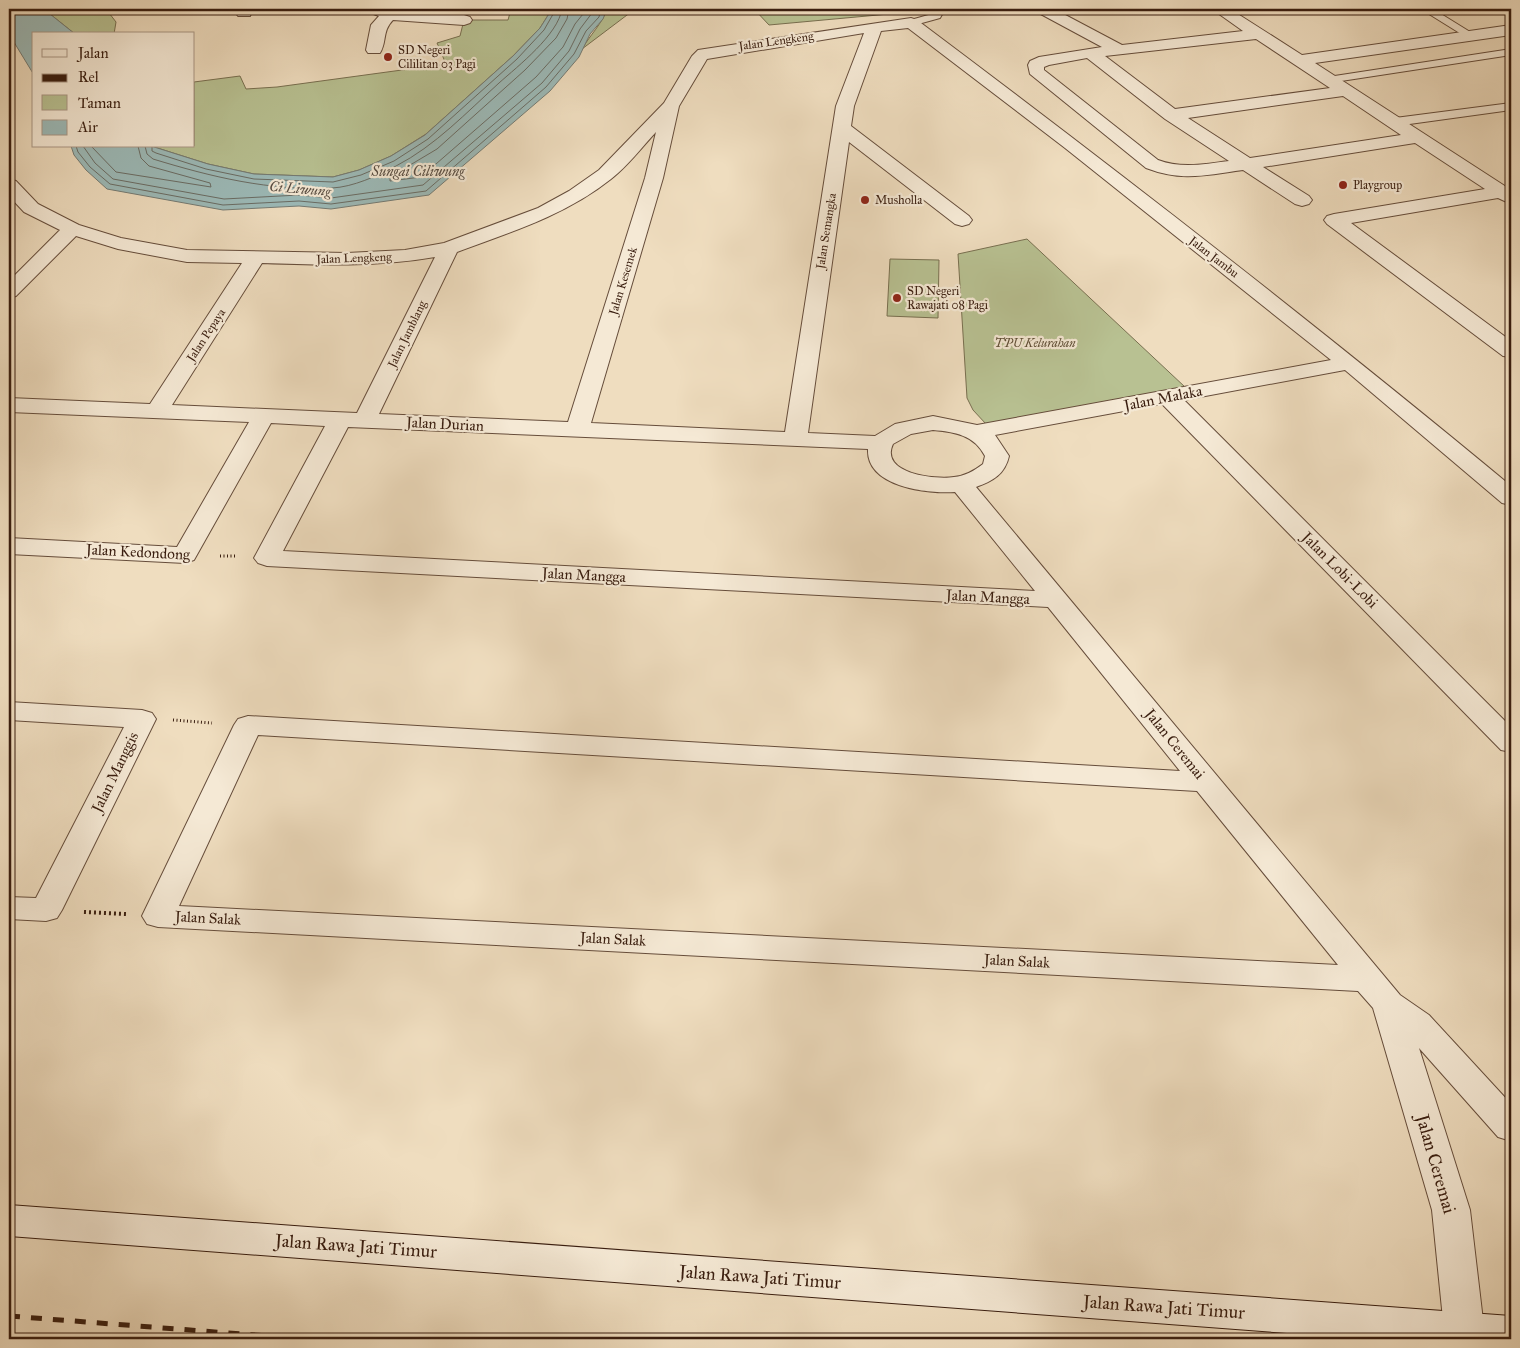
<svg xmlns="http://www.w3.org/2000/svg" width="1520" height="1348" viewBox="0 0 1520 1348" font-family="'IM FELL Great Primer',serif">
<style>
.green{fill:#b8c192;stroke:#786f50}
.water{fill:#9cbab8;stroke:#747b74}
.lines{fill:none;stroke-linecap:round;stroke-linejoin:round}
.shore{stroke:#6a6c64;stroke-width:1}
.lane-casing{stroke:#664d3b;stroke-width:2}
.street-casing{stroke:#664d3b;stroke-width:2}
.secondary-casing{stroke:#391d0f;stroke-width:2}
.path-far1{stroke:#391d0f;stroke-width:3;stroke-dasharray:1 2.5;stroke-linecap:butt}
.path{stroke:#391d0f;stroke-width:4;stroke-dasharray:2 3;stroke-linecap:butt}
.lane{fill:#f5e9d5;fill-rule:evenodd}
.street{fill:#f5e9d5;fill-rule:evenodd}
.secondary{fill:#f5e9d5;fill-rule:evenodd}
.rail{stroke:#391d0f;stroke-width:5;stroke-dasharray:11 11;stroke-linecap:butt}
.poi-dot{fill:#8f2418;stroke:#f5e9d5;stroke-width:2}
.labels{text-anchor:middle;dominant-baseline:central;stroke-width:4.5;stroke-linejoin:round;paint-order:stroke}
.far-street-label{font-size:12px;fill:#391d0f;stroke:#f5e9d5}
.far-poi-label{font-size:12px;fill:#391d0f;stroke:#f5e9d5;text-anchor:start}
.far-park-label{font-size:12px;font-style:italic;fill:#5f4e36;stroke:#f5e9d5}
.far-water-label{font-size:14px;font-style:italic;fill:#574c42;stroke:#f5e9d5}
.street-label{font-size:15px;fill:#391d0f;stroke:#f5e9d5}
.near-street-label{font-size:18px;fill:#391d0f;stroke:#f5e9d5}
</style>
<rect width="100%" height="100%" fill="#efddbf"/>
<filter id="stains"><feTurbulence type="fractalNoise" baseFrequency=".004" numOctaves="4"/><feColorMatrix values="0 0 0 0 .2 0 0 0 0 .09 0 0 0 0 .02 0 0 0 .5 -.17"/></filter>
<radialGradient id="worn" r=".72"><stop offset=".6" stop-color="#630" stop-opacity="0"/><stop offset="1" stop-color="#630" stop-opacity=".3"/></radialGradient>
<path class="green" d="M46 9H106L116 22 114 34H75L45 10Z
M511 9H552L540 28 513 56 426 134 391 156 359 170 333 177 254 174 208 164 151 146H194V82L240 76 246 89 277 87 446 64 437 43 460 36 464 20H508Z
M607 9H635L582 49C590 35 602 24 607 9Z
M754 9H880L889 14 769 25Z
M1027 239 1185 387 986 424 973 410 967 398 958 254Z
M890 259 939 260 938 318 887 316Z"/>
<path class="water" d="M9 9H46L45 10 75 34H34V75L9 34Z
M552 9H607L603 19 590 34 579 57 550 91 429 195 331 209 299 206 223 210 107 189 86 170 74 155 71 146H151L208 164 254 174 333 177 359 170 391 156 425 135 513 56 540 28Z"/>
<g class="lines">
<path class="shore" d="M569 9 567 19 556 38 525 70 437 149 390 177V181L421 177 536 77 563 47 575 24 587 9
M76 146 78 152 90 167 110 184 223 205 299 201 331 204 426 191 546 87 574 54 586 31 599 17 601 9
M83 146 95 163 113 179 224 199 299 195 331 198 423 185 542 83 569 51 580 29 595 9
M91 146 116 172 211 187 210 183 149 166 141 158 138 146
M145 146 147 154 153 159C212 177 269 191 332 188 353 187 377 176 396 166 435 146 467 112 499 83 518 66 558 35 562 9
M152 146V151L156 153 206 169 254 179 333 182 361 175 394 161 428 139 517 59 544 30 556 9"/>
<defs>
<path id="lane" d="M935 9H945L940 18 911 26 906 23 907 21 932 14Z
M1421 9H1433L1475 35 1470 38 1466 37Z
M1511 49V55L1328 83 1322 80 1328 77Z
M1511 103V110L1395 126 1389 122 1395 118Z"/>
<path id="street" d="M237 9H253L250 16H238L236 13Z
M366 9H387L464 15 470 17 472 20 470 23 464 25 393 20C382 31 387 42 380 53H368L366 50 371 25 379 16 368 12Z
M1035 9H1054L1122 45 1243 31 1212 9H1230L1302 55 1511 25V35L1315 63 1511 190V204L1498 198 1351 223 1511 341V357L1503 356 1327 224 1324 220 1327 216 1334 214 1485 189 1415 143 1263 167 1309 196 1312 200 1309 204 1302 206 1295 204 1243 170C1205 175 1183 182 1146 168L1030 74 1028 65 1030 61 1039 57 1102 47 1037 12ZM1256 39 1330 88 1175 109 1105 56ZM1087 58 1165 119 1229 161C1204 164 1182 169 1158 160L1044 70V67L1049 65ZM1343 96 1401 135 1250 158 1188 118Z
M911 18 917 20C1118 171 1317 325 1511 486V505L1502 503 1345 370 1184 400 1511 727V752L1501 750 1162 404 995 435 1009 456C1005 474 993 481 976 487L1400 995 1429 1015 1511 1104V1141L1498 1137 1419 1048 1470 1210 1484 1329 1479 1339H1449L1444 1329 1432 1210 1373 1008 1358 991 158 927 147 924 142 916 234 725 238 719 248 716 1180 771 1048 607 267 566 258 563 254 558 325 426 271 423 194 560 185 563 9 554V538L177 547 249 422 9 412V398L150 404 242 263 187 262 118 249 76 236 16 296 9 298V281L60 230 24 212 9 196V179L16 181 38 204 79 225 121 238 187 250 347 253 405 250 444 243 538 208 569 191 599 170 664 103 692 56 698 50ZM908 28 1065 148 1331 360 977 425 933 416 895 424 875 436 808 433 849 142 955 224 962 226 969 224 972 220 969 216 851 126 854 106 881 31ZM864 33 836 106 785 432 591 423 663 178 679 106 707 59ZM656 132 645 178 568 422 379 414 457 252C511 232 566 215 611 179 628 166 642 147 656 132ZM435 257 357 413 172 405 262 263C320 265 378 267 435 257ZM348 427 868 449C866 487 928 494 955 492L1035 591 283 551ZM933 430C955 432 974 435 985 456L983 464C974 471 965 476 954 477 936 480 879 474 893 444L911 434ZM258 735 1197 791 1338 965 179 906Z
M9 702 142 710 152 713 156 719 62 910 57 918 46 921 9 919V897L36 898 124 727 9 720Z"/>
<path id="secondary" d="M9 1205 1511 1316V1339H1366L9 1236Z"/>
</defs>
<use href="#lane" class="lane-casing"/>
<use href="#street" class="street-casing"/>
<use href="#secondary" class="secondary-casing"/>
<path class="path-far1" d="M220 556H236
M173 720 212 723"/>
<path class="path" d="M84 912 126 914"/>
<use href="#lane" class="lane"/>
<use href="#street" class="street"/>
<use href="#secondary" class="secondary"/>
<path class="rail" d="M9 1316 306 1339"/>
</g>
<g class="poi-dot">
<circle cx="388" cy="57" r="5"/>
<circle cx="1343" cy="185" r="5"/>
<circle cx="865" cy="200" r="5"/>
<circle cx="897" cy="298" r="5"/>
</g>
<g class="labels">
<g class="far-street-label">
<text transform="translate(776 41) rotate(-8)">Jalan Lengkeng</text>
<text transform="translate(826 231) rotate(-81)">Jalan Semangka</text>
<text transform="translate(1214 257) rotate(38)">Jalan Jambu</text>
<text transform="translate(354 258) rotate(-2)">Jalan Lengkeng</text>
<text transform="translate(623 281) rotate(-73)">Jalan Kesemek</text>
<text transform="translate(407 334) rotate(-64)">Jalan Jamblang</text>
<text transform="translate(206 335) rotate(-57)">Jalan Pepaya</text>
</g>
<g class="far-poi-label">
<text x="398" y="50">SD Negeri<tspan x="398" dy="14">Cililitan 03 Pagi</tspan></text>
<text x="1353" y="185">Playgroup</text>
<text x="875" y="200">Musholla</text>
<text x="907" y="291">SD Negeri<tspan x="907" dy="14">Rawajati 08 Pagi</tspan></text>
</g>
<g class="far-park-label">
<text x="1035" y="343">TPU Kelurahan</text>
</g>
<g class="far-water-label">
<text x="418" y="171">Sungai Ciliwung</text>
<text transform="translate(300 189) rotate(5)">Ci Liwung</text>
</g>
<g class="street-label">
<text transform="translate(1163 398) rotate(-11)">Jalan Malaka</text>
<text transform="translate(445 424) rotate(3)">Jalan Durian</text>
<text transform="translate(138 552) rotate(3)">Jalan Kedondong</text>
<text transform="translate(1340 570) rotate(45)">Jalan Lobi-Lobi</text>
<text transform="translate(584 575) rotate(3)">Jalan Mangga</text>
<text transform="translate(988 597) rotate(3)">Jalan Mangga</text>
<text transform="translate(1175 744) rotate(51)">Jalan Ceremai</text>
<text transform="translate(115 772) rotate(-64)">Jalan Manggis</text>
<text transform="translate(208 918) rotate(3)">Jalan Salak</text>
<text transform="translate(613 939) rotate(3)">Jalan Salak</text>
<text transform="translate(1017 961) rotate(3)">Jalan Salak</text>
</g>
<g class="near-street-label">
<text transform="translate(1436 1164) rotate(74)">Jalan Ceremai</text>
<text transform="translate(356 1246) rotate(4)">Jalan Rawa Jati Timur</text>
<text transform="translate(760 1277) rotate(4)">Jalan Rawa Jati Timur</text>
<text transform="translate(1164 1307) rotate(4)">Jalan Rawa Jati Timur</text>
</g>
</g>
<rect width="1520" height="1348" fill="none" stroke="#efddbf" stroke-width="30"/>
<rect x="10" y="10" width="1500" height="1328" fill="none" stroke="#391d0f" stroke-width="2.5"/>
<rect x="15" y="15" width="1490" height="1318" fill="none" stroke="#391d0f"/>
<rect x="32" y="32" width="162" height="115" fill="#f5e9d5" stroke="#aa9786"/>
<rect x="42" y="49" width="25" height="8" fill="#f5e9d5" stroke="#aa9786"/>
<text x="78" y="58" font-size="15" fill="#391d0f">Jalan</text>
<rect x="42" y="74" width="25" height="8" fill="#391d0f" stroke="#aa9786"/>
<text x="78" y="82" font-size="15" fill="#391d0f">Rel</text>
<rect x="42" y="95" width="25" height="15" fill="#b8c192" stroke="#aa9786"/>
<text x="78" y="108" font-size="15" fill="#391d0f">Taman</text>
<rect x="42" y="120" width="25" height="15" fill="#9cbab8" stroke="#aa9786"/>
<text x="78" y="132" font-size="15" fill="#391d0f">Air</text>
<rect width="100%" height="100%" filter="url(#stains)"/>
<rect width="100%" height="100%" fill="url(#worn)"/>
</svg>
